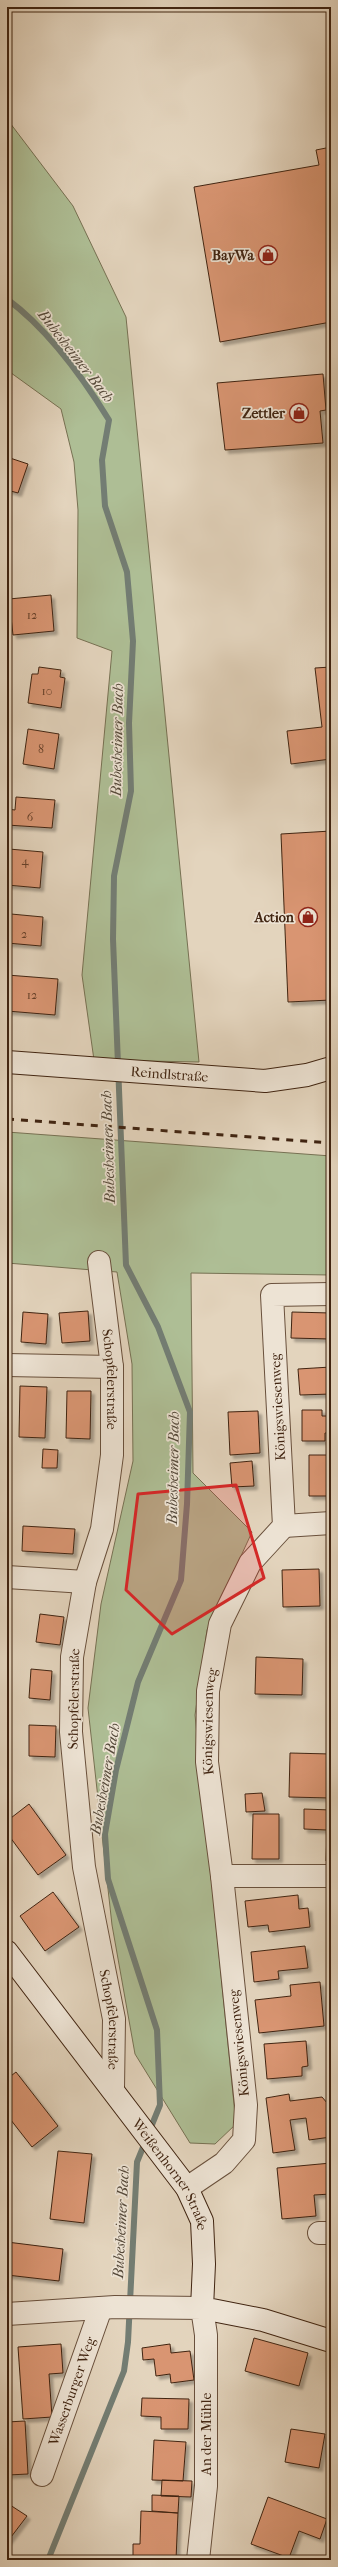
<svg xmlns="http://www.w3.org/2000/svg" width="338" height="2567" viewBox="0 0 338 2567" font-family="'IM FELL French Canon',serif">
<style>
.green{fill:#aebe95;stroke:#777153}
.lines{fill:none;stroke-linecap:round;stroke-linejoin:round}
.stream{stroke:#737d73;stroke-width:6}
.building{fill:#d99572;stroke:#402411;filter:url(#shadow)}
.street-casing{stroke:#69503c;stroke-width:24}
.secondary-casing{stroke:#402411;stroke-width:24}
.street{stroke:#ede3d4;stroke-width:22}
.secondary{stroke:#ede3d4;stroke-width:22}
.rail{stroke:#402411;stroke-width:3;stroke-dasharray:7 7;stroke-linecap:butt}
.marked{fill:#d62828;fill-opacity:0.2;stroke:#d62828;stroke-width:3;stroke-linejoin:round}
.labels{text-anchor:middle;dominant-baseline:central;stroke-width:3.5;stroke-linejoin:round;paint-order:stroke}
.number-label{font-size:12px;fill:#664029}
.poi-label{font-size:14px;font-weight:bold;fill:#402411;stroke:#ede3d4;text-anchor:end}
.street-label{font-size:14px;fill:#402411;stroke:#ede3d4}
.water-label{font-size:15px;font-style:italic;fill:#55493a;stroke:#ede3d4}
</style>
<defs>
<filter id="shadow"><feDropShadow dx="3.5" dy="3.5" stdDeviation="1" flood-color="#0004"/></filter>
</defs>
<rect width="100%" height="100%" fill="#e3d4bd"/>
<filter id="stains"><feTurbulence type="fractalNoise" baseFrequency=".005" numOctaves="4"/><feColorMatrix values="0 0 0 0 .2 0 0 0 0 .09 0 0 0 0 .02 0 0 0 .5 -.17"/></filter>
<radialGradient id="worn" r=".72"><stop offset=".6" stop-color="#630" stop-opacity="0"/><stop offset="1" stop-color="#630" stop-opacity=".3"/></radialGradient>
<path class="green" d="M7 119 73 206 126 317 199 1062 94 1060 82 975 112 651 77 638 78 510 74 462 61 409 7 370Z
M7 1132 331 1156V1275L191 1273 193 1473 252 1532 207 1630 195 1715 236 2124 215 2144 190 2143 135 2054 112 1925 88 1708 101 1604 133 1461 132 1364 117 1272 7 1263Z"/>
<g class="lines">
<path class="stream" d="M7 299C49 330 82 376 109 420L102 460 105 506 127 572 133 641 129 723 131 791 114 876 113 939 126 1265 158 1327 190 1412 187 1504 181 1580 138 1682 116 1770 105 1834 108 1879 157 2030 160 2105 149 2132
M48 2560 124 2371 128 2342 137 2162 146 2140"/>
</g>
<path class="building" d="M331 147V322L220 342 194 187 319 165 316 150Z
M323 374 326 410 320 411 323 443 225 450 217 383Z
M7 457 28 464 18 493 7 490Z
M51 595 54 631 13 635 9 599Z
M39 667 61 670 60 677 65 678 61 708 28 703 32 674H38Z
M331 667V759L291 764 287 731 322 727 315 668Z
M28 729 59 734 54 769 23 764Z
M16 797 55 800 52 828 7 825V809L15 810Z
M331 831V1000L288 1002 281 834Z
M9 849 43 852 40 888 7 885Z
M11 914 43 917 41 946 7 943V924H10Z
M7 975 58 979 55 1015 7 1011Z
M88 1311 90 1341 62 1343 59 1313Z
M23 1312 48 1314 46 1344 21 1342Z
M292 1312 331 1313 330 1339 291 1338Z
M331 1367V1394L300 1395 298 1369Z
M20 1386 47 1387 45 1438 19 1437Z
M67 1391H91L90 1439 66 1438Z
M302 1410H322V1416H331V1433H325V1441H302Z
M258 1411 260 1453 230 1455 228 1412Z
M43 1449 58 1450 57 1468H42Z
M327 1449H331V1496H309V1455H327Z
M252 1461 254 1486 232 1487 230 1463Z
M23 1526 75 1529 73 1554 22 1551Z
M319 1569 320 1606 283 1607 282 1570Z
M40 1614 64 1617 60 1645 36 1642Z
M256 1657 303 1659 302 1695 255 1694Z
M31 1669 52 1671 50 1700 29 1698Z
M29 1725 56 1726 55 1757 29 1756Z
M290 1753 331 1754V1798L289 1797Z
M262 1793 265 1811 246 1812 245 1794Z
M29 1804 66 1855 38 1875 7 1833V1821Z
M304 1809 331 1810V1862L326 1861 327 1830 304 1829Z
M253 1814H279V1859H252Z
M53 1892 79 1927 45 1951 20 1916Z
M298 1895 299 1909 308 1908 310 1927 269 1932 268 1925 248 1927 245 1901Z
M305 1946 308 1968 278 1971 279 1979 254 1982 251 1952Z
M320 1982 324 2026 259 2033 255 2000 291 1996 290 1985Z
M306 2041 308 2066 302 2067V2076L267 2079 264 2044Z
M16 2072 58 2126 32 2147 7 2115V2079Z
M289 2094 290 2101 322 2097 328 2104 331 2137 309 2140 306 2118 290 2120 295 2150 273 2153 266 2098Z
M58 2151 92 2154 84 2223 50 2219Z
M331 2163V2194L314 2195 316 2216 282 2219 277 2168Z
M7 2242 63 2249 59 2281 7 2275Z
M254 2338 308 2353 299 2386 245 2371Z
M61 2344 63 2373 49 2374 52 2417 23 2419 18 2347Z
M170 2344 171 2353 190 2351 194 2380 171 2383 170 2374 156 2376 154 2359 143 2360 142 2348Z
M142 2398 189 2399 188 2429H161V2417L141 2416Z
M25 2421 28 2474 8 2475 7 2422Z
M291 2429 325 2434 319 2468 285 2462Z
M154 2440 186 2442 183 2481 152 2480Z
M162 2480 192 2481 191 2497 161 2496Z
M152 2495 179 2496 178 2513 152 2511Z
M268 2497 327 2519 320 2539 299 2531 289 2558 251 2544Z
M7 2503 27 2516 8 2541H7Z
M141 2511 178 2513 176 2560H133V2544H140Z"/>
<g class="lines">
<defs>
<g id="street">
<path id="s1" d="M99 1262 112 1367V1455L102 1529 85 1582 72 1657 71 1732 84 1867 114 2019 113 2089"/>
<path d="M7 1365 112 1367"/>
<path d="M284 1526 331 1523"/>
<path d="M7 1577 85 1582"/>
<path d="M222 1876H331"/>
<path id="s2" d="M187 2188 224 2163 244 2140 246 2105 222 1876 207 1762 208 1691 220 1624 250 1563 284 1526 272 1295 331 1294"/>
<path d="M319 2233H331"/>
<path d="M7 2314 115 2307 202 2308 206 2335V2486L198 2560"/>
<path id="s3" d="M42 2475 101 2308"/>
</g>
<g id="secondary">
<path id="s4" d="M7 1062 265 1081 307 1075 331 1068"/>
<path id="s5" d="M7 1952 187 2188 202 2221 204 2264 202 2308 263 2320 331 2341"/>
</g>
</defs>
<use href="#street" class="street-casing"/>
<use href="#secondary" class="secondary-casing"/>
<use href="#street" class="street"/>
<use href="#secondary" class="secondary"/>
<path class="rail" d="M7 1119 331 1143"/>
</g>
<path class="marked" d="M236 1485 264 1578 172 1634 126 1590 138 1494Z"/>
<defs>
<symbol id="shop-ring" viewBox="-11 -11 22 22"><circle r="9.5" fill="#ede3d4" stroke="#8f2418" stroke-width="1.5"/><path d="M-5-2.5h2.3a2.7 3.5 0 0 1 5.4 0H5L5.5 6h-11ZM-1.5-2.5h3a1.5 2.3 0 0 0-3 0Z" fill="#8f2418"/></symbol>
</defs>
<g fill-rule="evenodd">
<use href="#shop-ring" x="257" y="244" width="22" height="22"/>
<use href="#shop-ring" x="288" y="402" width="22" height="22"/>
<use href="#shop-ring" x="297" y="906" width="22" height="22"/>
</g>
<g class="labels">
<g class="number-label">
<text x="32" y="615">12</text>
<text x="47" y="691">10</text>
<text x="41" y="749">8</text>
<text x="30" y="817">6</text>
<text x="25" y="861">4</text>
<text x="24" y="934">2</text>
<text x="32" y="995">12</text>
</g>
<g class="poi-label">
<text x="254" y="255">BayWa</text>
<text x="285" y="413">Zettler</text>
<text x="294" y="917">Action</text>
</g>
<g class="street-label">
<text stroke="none"><textPath href="#s4" startOffset="163">Reindlstraße</textPath></text>
<text stroke="none"><textPath href="#s1" startOffset="118">Schopfelerstraße</textPath></text>
<text transform="translate(278 1407) rotate(-93)">Königswiesenweg</text>
<text transform="translate(74 1699) rotate(-89)">Schopfelerstraße</text>
<text stroke="none"><textPath href="#s2" startOffset="496">Königswiesenweg</textPath></text>
<text stroke="none"><textPath href="#s1" startOffset="766">Schopfelerstraße</textPath></text>
<text transform="translate(239 2043) rotate(-96)">Königswiesenweg</text>
<text stroke="none"><textPath href="#s5" startOffset="277">Weißenhorner Straße</textPath></text>
<text stroke="none"><textPath href="#s3" startOffset="89">Wasserburger Weg</textPath></text>
<text transform="translate(206 2434) rotate(-90)">An der Mühle</text>
</g>
<g class="water-label">
<text transform="translate(76 356) rotate(52)">Bubesheimer Bach</text>
<text transform="translate(117 740) rotate(-89)">Bubesheimer Bach</text>
<text transform="translate(108 1147) rotate(-92)">Bubesheimer Bach</text>
<text transform="translate(173 1468) rotate(-89)">Bubesheimer Bach</text>
<text transform="translate(105 1779) rotate(-80)">Bubesheimer Bach</text>
<text transform="translate(121 2222) rotate(-87)">Bubesheimer Bach</text>
</g>
</g>
<rect width="338" height="2567" fill="none" stroke="#e3d4bd" stroke-width="24"/>
<rect x="8" y="8" width="322" height="2551" fill="none" stroke="#402411" stroke-width="2"/>
<rect x="12" y="12" width="314" height="2543" fill="none" stroke="#402411"/>
<rect width="100%" height="100%" filter="url(#stains)"/>
<rect width="100%" height="100%" fill="url(#worn)"/>
</svg>
